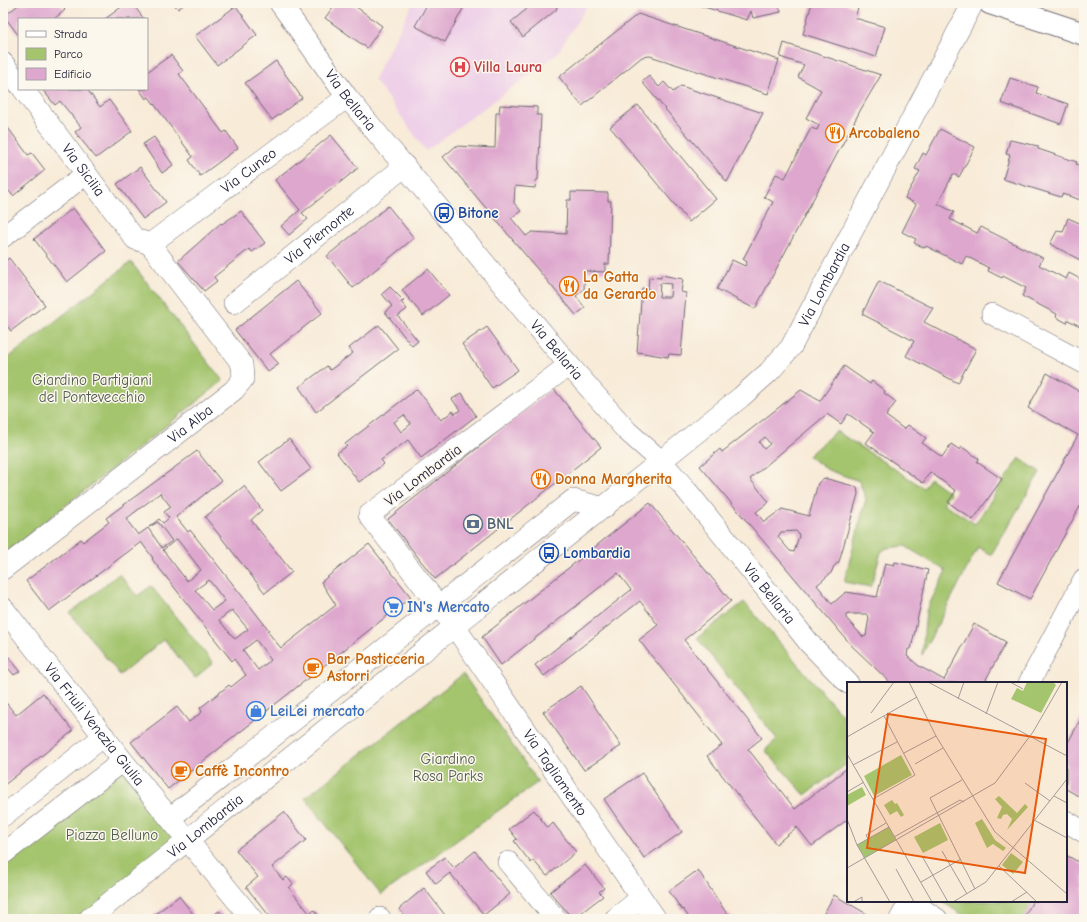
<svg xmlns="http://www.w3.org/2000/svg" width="1087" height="922" viewBox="0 0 1087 922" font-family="'Comic Neue',sans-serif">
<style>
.built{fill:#eed0e8}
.green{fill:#a4c56e;stroke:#637454}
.building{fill:#dea7ce;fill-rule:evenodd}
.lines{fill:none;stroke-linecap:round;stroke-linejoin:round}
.minor-casing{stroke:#6d6872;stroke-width:22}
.major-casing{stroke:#6d6872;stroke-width:24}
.minor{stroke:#fff;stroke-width:21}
.major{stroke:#fff;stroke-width:22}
.labels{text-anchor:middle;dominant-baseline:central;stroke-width:3;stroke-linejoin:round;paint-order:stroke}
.health-label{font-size:15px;font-weight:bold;fill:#be3a42;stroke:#fbf7ec;text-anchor:start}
.street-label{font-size:15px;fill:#22223b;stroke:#fbf7ec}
.food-label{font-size:15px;font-weight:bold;fill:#c56008;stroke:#fbf7ec;text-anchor:start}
.transit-label{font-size:15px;font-weight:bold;fill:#164399;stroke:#fbf7ec;text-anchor:start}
.park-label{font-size:15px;fill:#505b4d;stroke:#fbf7ec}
.service-label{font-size:15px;font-weight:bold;fill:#4e5e75;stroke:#fbf7ec;text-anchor:start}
.shop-label{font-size:15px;font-weight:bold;fill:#366cbe;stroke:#fbf7ec;text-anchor:start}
.inset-road{fill:none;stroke:#a29b99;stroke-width:1}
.view{fill:#e8590c;fill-opacity:0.15;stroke:#e8590c;stroke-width:2}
.inset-edge{fill:none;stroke:#22223b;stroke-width:2}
</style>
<rect width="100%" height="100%" fill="#fbf7ec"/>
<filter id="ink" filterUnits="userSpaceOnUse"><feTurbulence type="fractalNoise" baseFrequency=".025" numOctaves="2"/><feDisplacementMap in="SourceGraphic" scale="8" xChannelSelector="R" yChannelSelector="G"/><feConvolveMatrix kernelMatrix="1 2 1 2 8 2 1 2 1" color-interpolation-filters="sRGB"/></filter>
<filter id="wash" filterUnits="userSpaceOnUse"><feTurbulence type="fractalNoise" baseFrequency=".012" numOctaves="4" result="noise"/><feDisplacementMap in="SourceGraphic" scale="16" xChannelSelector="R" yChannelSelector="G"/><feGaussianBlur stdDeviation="0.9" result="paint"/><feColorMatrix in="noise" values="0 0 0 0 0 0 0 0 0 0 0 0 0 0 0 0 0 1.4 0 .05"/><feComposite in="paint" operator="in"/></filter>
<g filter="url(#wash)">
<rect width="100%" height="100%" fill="#f8ebd8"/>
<path class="built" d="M413 3H589L556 55 426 151 374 79Z"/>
<path class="green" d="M131 262 223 381 3 555V362Z
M836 431 924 488 930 478 950 493 943 503 975 524 1019 458 1040 472 991 555 978 547 922 655 926 611 946 571 905 546 887 548 881 552 871 587 844 582 866 499 859 481 828 470 808 456Z
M119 574 137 596 151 586 213 663 195 678 164 639 120 675 70 613Z
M744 602 848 722V763L805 795 765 750 777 739 697 638Z
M463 674 538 782 381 895 305 798Z
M123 761 188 840 89 919H3V854Z
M941 901H1034L1023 919H969Z"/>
<g id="blocks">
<path class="building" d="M21 3 24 5 27 3H59L65 10 54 19H19V36L4 16Z
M127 3H132L144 19H105Z
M173 3H186L178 9Z
M336 3H351L382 26 367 48 325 18Z
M428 3H466L445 42 415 26Z
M534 3H558L556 10 523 37 511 22Z
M691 3H778L781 12 753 18 751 11 747 20Z
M812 3H842L858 8 855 18 885 27 876 57 803 34Z
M236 6 257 35 217 65 195 36Z
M638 14 779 60 768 94 650 56 642 57 582 106 559 77Z
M784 43 881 75 861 109 755 309 717 289 732 260 745 266 747 262 743 259 773 202 764 197 776 174 785 178 811 128 817 130 819 125 806 118 821 90 798 77 804 65 780 57Z
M171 55 183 71 179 74 223 133 226 131 238 148 200 176 189 160 193 157 149 97 146 99 139 89H147V72Z
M276 61 302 98 272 120 245 83Z
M649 76 659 87 664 82 673 92 681 86 763 113 727 182 642 82Z
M1010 78 1038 87 1036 93 1068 104 1061 124 1001 103Z
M42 89H87L100 107 109 100 132 131 96 158 75 132 81 127 60 101 55 105Z
M500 105 537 107V115H541L538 180H536L535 188 515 186 514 203 521 211 511 218 526 236 532 232 566 234 567 200H571V192L608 193V201H611L609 264H605V272L585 271 584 289 576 296 585 308 576 315 443 157 456 146 495 148 496 113H499Z
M638 105 716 199 689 222 610 127Z
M3 121 28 155 32 153 45 170 13 196 3 183Z
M940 129 975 147 959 177 953 174 938 204 954 212 950 219 977 233 981 227 1043 258 1039 265 1066 279 1069 273 1084 281V324L1082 327 1068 320 1067 323 1056 317 1057 314 1022 296 1026 288 1003 276 1002 278 988 271 989 268 966 256 962 264 926 246 925 248 914 243 916 239 902 232 916 204 905 198 920 171 915 169 923 153 926 155Z
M331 135 358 168 302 213 308 219 289 235 281 226 300 210 275 180Z
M154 137 173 165 162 173 143 144Z
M1010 140 1038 146V149L1077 162 1076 164 1084 166V201L1062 194 1061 197 1003 179 1010 155 1006 154Z
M140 167 166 202 143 219 117 184Z
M388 206 414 238 353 288 327 256Z
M73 208 106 251 67 282 34 239Z
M241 211 265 243 252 252 249 249 214 277 217 281 204 291 178 261 221 223 222 224Z
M1068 218 1084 225V262L1050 244 1057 231 1063 232Z
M9 258 45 305 11 331 3 321V263Z
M428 269 449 295 423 316 402 290Z
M661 275 683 279 681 292 686 293 681 355 669 354 668 357 637 352 642 288 648 289 649 277 661 278ZM660 283 671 284 670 297H659Z
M296 281 322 313 270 354 279 364 268 372 235 330Z
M879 281 933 308 924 322 976 349 958 383 906 356 914 341 862 314Z
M390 287 404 301 401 302 407 309 398 316 418 341 412 346 385 312 392 306 382 294Z
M379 325 398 349 316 412 299 387 327 366 330 370 353 353 349 348Z
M487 327 518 370 492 388 462 344Z
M844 366 870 384 872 381 885 391 884 393 896 402 886 416 904 429 908 425 926 438 922 443 942 457 951 444 960 450 962 447 979 459 977 462 1002 479 973 520 948 502 956 491 930 472 923 483 866 443 874 432 848 414 841 424 827 414 750 479 769 502 756 512 764 522 782 509 809 516 818 483 824 478 857 487 858 494 839 562 834 566 831 573 817 585 832 604 846 592 877 597 885 563 894 565 895 562 928 570 911 649H908L907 656 919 666 944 680 974 624 1006 642 984 683H891L852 646 700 466 720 449 722 452 801 390 820 401ZM765 437 770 444 764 449 759 442ZM781 532 796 531 798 533 799 536 794 552 790 551 778 537ZM849 614H866L869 617 866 636 863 637 846 618V615Z
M1047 373 1084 394V499L1030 599 998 582 1078 435 1028 408Z
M553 388 601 447 435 579 388 519Z
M417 389 441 420 453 411 455 414 460 410 452 399 462 393 476 416 421 458 408 440 381 460 384 464 359 482 337 453 347 446 345 444ZM404 415 411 424 401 432 394 422Z
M289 439 311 469 281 491 259 462Z
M197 451 221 481 176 517 188 532 190 530 269 630 267 631 281 648 336 605 321 582 369 544 411 597 168 789 131 742 177 707 189 722 202 712 200 708 229 685 231 687 246 675 234 659 232 661 152 559 153 558 141 542 49 611 26 581 81 539 83 542 109 522 106 518ZM160 493 171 507 164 512 169 518 163 523 159 519 149 527 158 522 172 541 162 548 148 528 138 535 126 519ZM177 539 201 570 187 581 163 550ZM209 580 225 601 212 610 195 590ZM232 610 248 629 235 639 219 620ZM256 640 271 660 258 670 243 650Z
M244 486 262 510 251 520 292 572 265 593 205 517Z
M650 503 731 601 684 640 762 738 748 749 795 809 846 769 848 770V819L812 846 797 827 776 844 707 756 722 745 639 640 658 625 640 601 544 676 535 665 631 590 618 573 501 665 482 637Z
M9 657 20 671 14 675 3 662Z
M581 686 621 746 584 770 543 712Z
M43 693 73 731 3 786V699L16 715Z
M1084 713V799L1066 789V746Z
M642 773 682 832 644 858 604 799Z
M534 810 548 828 553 823 576 852 547 876 533 860 531 863 514 841 517 839 509 829Z
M284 812 306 840 272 867 283 880 287 877 293 884 289 888 310 914 314 910 320 917 318 919H272L246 887 258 877 236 850Z
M475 851 510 894 484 915 450 873 436 884 426 871 445 857 454 868Z
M1066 855 1084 865V919H1023L1033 901H1066Z
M585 865 604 888 599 892 603 896 573 919 550 892Z
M698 870 727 914 728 913 733 919H690L683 909 682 910 669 891Z
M424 888 448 919H407L399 909Z
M834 895 872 917 870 919H821Z
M179 896 197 919H149Z
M219 911 226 919H208Z"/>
</g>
</g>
<g filter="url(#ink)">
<use href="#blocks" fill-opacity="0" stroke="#6d6872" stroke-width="1"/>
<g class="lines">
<defs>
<g id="minor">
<path id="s1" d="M280 3 347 97 569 365 627 431 661 461 683 486 810 644 848 683"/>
<path d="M3 63 19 84"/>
<path id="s2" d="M23 89 135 239 150 244"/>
<path d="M3 237 86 174"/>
<path id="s3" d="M150 244 347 97"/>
<path id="s4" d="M234 303 405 166"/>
<path d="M992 314 1084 363"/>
<path id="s5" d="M569 365 369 515 455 627 656 919"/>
<path id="s6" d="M3 569 234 390 243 379 242 364 150 244"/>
<path id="s7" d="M3 608 123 761 252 919"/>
<path d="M1029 683 1084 579"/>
<path d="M3 816 104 736"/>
<path d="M170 818 573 500 604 508"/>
<path d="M1066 821 1084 832"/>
<path d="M3 854 123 761"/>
<path d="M508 862 556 919"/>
<path d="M910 901 937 919"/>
<path d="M380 918V919"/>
<path id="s8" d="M89 919 741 397 769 372 791 347 973 3"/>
<path d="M615 919 641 898"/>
<path d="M900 919 910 901"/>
</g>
<path id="major" d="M990 3 1084 34"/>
</defs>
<use href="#minor" class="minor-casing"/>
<use href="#major" class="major-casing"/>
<use href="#minor" class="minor"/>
<use href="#major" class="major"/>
</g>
</g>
<defs>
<symbol id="hospital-ring" viewBox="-11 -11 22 22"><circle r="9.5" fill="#fbf7ec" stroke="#e0444e" stroke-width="1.5"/><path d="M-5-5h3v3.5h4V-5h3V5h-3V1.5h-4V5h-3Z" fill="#e0444e"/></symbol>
<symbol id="restaurant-ring" viewBox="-11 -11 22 22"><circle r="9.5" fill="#fbf7ec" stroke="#e8710a" stroke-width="1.5"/><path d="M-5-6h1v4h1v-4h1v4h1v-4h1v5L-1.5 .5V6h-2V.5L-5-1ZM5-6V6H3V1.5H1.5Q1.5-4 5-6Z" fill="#e8710a"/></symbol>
<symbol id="bus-ring" viewBox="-11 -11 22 22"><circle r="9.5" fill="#fbf7ec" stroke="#1a4fb4" stroke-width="1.5"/><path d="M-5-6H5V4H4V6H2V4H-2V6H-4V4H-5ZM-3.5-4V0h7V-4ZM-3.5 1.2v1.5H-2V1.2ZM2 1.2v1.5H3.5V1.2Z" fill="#1a4fb4"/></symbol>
<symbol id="bank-ring" viewBox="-11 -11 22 22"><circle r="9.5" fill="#fbf7ec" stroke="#5c6f8a" stroke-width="1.5"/><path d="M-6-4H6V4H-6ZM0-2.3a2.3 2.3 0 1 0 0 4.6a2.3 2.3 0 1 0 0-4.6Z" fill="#5c6f8a"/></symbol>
<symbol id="supermarket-ring" viewBox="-11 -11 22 22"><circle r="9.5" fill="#fbf7ec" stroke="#3f7fe0" stroke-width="1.5"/><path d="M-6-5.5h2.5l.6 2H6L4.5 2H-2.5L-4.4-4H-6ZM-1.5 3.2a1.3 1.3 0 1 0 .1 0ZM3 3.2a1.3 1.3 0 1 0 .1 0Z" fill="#3f7fe0"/></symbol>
<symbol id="cafe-ring" viewBox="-11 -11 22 22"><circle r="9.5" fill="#fbf7ec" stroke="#e8710a" stroke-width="1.5"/><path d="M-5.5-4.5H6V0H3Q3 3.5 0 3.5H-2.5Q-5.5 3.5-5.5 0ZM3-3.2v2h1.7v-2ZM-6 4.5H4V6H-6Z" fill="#e8710a"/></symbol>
<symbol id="shop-ring" viewBox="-11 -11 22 22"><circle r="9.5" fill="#fbf7ec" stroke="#3f7fe0" stroke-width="1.5"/><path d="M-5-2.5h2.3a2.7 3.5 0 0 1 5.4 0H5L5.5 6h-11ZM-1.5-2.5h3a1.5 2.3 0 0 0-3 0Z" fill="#3f7fe0"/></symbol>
</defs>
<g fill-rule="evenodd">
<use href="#hospital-ring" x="449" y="56" width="22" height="22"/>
<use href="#restaurant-ring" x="824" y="122" width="22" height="22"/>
<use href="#bus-ring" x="433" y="202" width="22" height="22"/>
<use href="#restaurant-ring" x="558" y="275" width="22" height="22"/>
<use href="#restaurant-ring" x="530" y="468" width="22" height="22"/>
<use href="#bank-ring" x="462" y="513" width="22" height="22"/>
<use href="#bus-ring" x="538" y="542" width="22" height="22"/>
<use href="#supermarket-ring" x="382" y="596" width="22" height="22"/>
<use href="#cafe-ring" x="302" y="657" width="22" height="22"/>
<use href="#shop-ring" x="245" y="700" width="22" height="22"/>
<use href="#cafe-ring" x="170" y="760" width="22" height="22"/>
</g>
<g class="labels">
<g class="health-label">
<text x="474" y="67">Villa Laura</text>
</g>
<g class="street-label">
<text stroke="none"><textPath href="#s1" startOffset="120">Via Bellaria</textPath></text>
<text stroke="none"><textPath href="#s2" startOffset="101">Via Sicilia</textPath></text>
<text stroke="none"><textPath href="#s3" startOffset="123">Via Cuneo</textPath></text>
<text stroke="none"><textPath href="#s4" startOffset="109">Via Piemonte</textPath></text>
<text stroke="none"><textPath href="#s8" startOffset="977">Via Lombardia</textPath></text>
<text stroke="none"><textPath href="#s1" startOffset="444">Via Bellaria</textPath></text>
<text stroke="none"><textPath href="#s6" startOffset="237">Via Alba</textPath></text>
<text transform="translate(423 475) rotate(-37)">Via Lombardia</text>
<text stroke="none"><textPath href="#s1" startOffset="768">Via Bellaria</textPath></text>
<text stroke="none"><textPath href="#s7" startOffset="148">Via Friuli Venezia Giulia</textPath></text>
<text stroke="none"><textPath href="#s5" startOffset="568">Via Tagliamento</textPath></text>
<text stroke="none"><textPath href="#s8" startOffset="149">Via Lombardia</textPath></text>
</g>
<g class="food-label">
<text x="849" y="133">Arcobaleno</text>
<text x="583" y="277">La Gatta<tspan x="583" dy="17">da Gerardo</tspan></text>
<text x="555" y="479">Donna Margherita</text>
<text x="327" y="659">Bar Pasticceria<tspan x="327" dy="17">Astorri</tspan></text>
<text x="195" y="771">Caffè Incontro</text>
</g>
<g class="transit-label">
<text x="458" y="213">Bitone</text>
<text x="563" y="553">Lombardia</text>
</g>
<g class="park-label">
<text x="92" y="380">Giardino Partigiani<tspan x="92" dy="17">del Pontevecchio</tspan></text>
<text x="448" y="759">Giardino<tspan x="448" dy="17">Rosa Parks</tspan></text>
<text x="112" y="835">Piazza Belluno</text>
</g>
<g class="service-label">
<text x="487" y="524">BNL</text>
</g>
<g class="shop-label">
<text x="407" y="607">IN's Mercato</text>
<text x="270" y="711">LeiLei mercato</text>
</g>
</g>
<g transform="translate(847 682)">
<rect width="220" height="220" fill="#f8ebd8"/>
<path d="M180 0H206L209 3 194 31 164 17 170 6 176 9ZM54 73 65 93 27 114 17 94ZM15 105 19 113 0 124V113ZM152 114 170 131 178 122 181 125 160 148 165 137 160 132 156 133 154 137 150 136 155 125 148 117ZM45 118 48 122 50 121 57 133 54 135 50 129 43 133 37 123ZM135 137 148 158 159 166 156 169 146 162 140 166 128 141ZM93 141 101 158 76 171 67 155ZM42 145 49 158 18 176 10 163ZM164 171 176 180 166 192 155 183Z" fill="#a4c56e"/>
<path class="inset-road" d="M62 0 89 54 148 150 220 212M81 0 220 74M163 0 176 7M111 17 117 0M24 31 47 0M139 32 151 0M0 55 70 15M57 71 89 54M0 72 85 220M68 82 96 66M6 83 50 60M115 98 83 116 128 207M178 101 203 119M0 110 17 100M207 114 220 121M26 117 68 93 37 34M0 137 10 163 43 220M187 138 220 156M47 155 113 118 117 120M21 157 19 153 39 141M10 163 42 145M95 169 120 212M75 174 101 220M152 184 190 220M0 186 148 101 186 50 215 0M49 187 67 220M74 200 114 177M8 219 15 215V220M106 220 139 200 220 97M164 220 180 210"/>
<path class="view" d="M41 32 199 57 178 191 20 166Z"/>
<rect width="220" height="220" class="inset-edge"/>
</g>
<rect width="1087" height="922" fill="none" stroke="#fbf7ec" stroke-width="16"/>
<rect x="18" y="18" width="130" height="72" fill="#fbf7ec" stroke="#a4a2a5"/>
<rect x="26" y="31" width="20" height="6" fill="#ffffff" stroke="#a4a2a5"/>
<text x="54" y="38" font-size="12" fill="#22223b">Strada</text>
<rect x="26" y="48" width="20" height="12" fill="#a4c56e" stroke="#a4a2a5"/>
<text x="54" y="58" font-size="12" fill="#22223b">Parco</text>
<rect x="26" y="68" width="20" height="12" fill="#dea7ce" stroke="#a4a2a5"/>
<text x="54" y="78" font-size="12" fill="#22223b">Edificio</text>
</svg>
